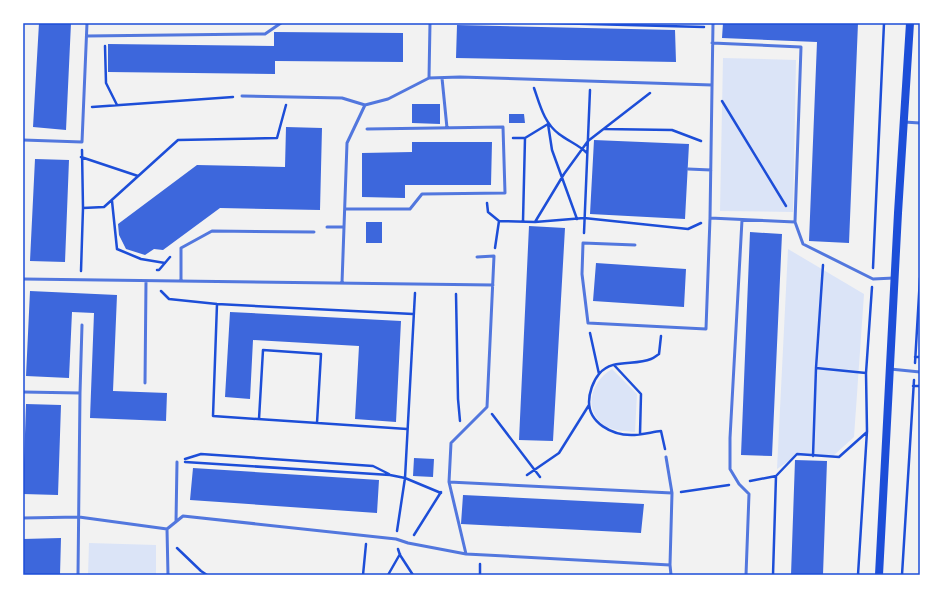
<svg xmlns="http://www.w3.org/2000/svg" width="943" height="598" viewBox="0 0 943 598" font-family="Mulish,sans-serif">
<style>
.green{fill:#dbe4f7}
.building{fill:#3d67dc}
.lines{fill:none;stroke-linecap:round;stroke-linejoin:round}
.path{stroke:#1d4ed8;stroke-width:2.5}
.service{stroke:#5277de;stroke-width:3}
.secondary{stroke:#1d4ed8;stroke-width:8}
.neatline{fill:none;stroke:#1d4ed8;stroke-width:1.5}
</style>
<rect width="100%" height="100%" fill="#f2f2f2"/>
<path class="green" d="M723 58 796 60 793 212 720 211Z
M788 249 864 294 854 437 833 456H796L777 469Z
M612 369 637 394 635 432C626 431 615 431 607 427 582 412 590 382 612 369Z
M89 543 156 545V575H88Z"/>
<path class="building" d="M39 23H71L66 130 33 127Z
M723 23H858L849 243 809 241 817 42 722 38Z
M457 25 675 30 676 62 456 58Z
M274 32 403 33V62L275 61V74L108 72V44L274 46Z
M412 104H440V124L412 123Z
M509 114H524L525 123H509Z
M286 127 322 128 320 210 220 208 163 250 154 249 145 255 126 249 119 235 118 224 197 165 285 167Z
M594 140 689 144 685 219 590 214Z
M412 142H492L491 185H405V198L362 197V153L412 152Z
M35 159 69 160 65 262 30 261Z
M366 222H382V243H366Z
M529 226 565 228 553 441 519 440Z
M750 232 782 234 772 456 741 455Z
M596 263 686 269 684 307 593 301Z
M30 291 117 295 113 391 167 393 166 421 90 418 94 313 72 312 69 378 26 376Z
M230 312 401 321 396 422 355 419 359 346 253 340 250 399 225 397Z
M26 404 61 405 58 495 23 494Z
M414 458 434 459 433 477 413 476Z
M795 460 827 461 823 575H791Z
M193 468 379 480 377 513 190 500Z
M463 495 644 504 641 533 461 524Z
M61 538 60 575H23V539Z"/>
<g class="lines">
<path class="path" d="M550 23 704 27
M105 46 106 83 117 105
M534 88C540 105 544 123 559 134 568 141 579 145 587 153
M722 101 786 206
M92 107 233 97
M604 129 672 130 701 141
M513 138H525L523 221
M525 138 548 124 552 150 577 219
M81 157 138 176
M112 201 117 249 141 259 165 263
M487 203 488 212 499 221
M83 208 104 207 178 140 277 138 286 105
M535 222 564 174 588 141 650 93
M584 233 590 90
M495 248 499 221 535 222 584 218 688 229 701 223
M873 268 884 23
M157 270H159L170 257
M81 271 83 208 82 150
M161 291 169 299 217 304 413 314
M456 294 458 399 460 421
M217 304 213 416 407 429
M590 333 599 374
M661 336 659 354C656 356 654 358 651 359 634 366 612 358 599 374 593 381 589 393 589 402 589 423 612 435 631 435 641 435 652 432 661 431L665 449
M915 357H920
M915 363 920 278
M614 365 641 394 640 434
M816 368 866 373
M913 386H920
M492 414 540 477
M259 419 263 350 321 354 317 423
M813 456 816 368 823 265
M185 459 201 454 373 466 389 474
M185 462 390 475 405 478 441 493
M527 475 559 453 589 405
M750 481 776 476 797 454 839 457 867 432
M681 492 729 485
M397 531 405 478 415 293
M414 535 441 492
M177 548 201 571 207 575
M398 549 400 555 413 575
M363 575 366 544
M388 575 400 554
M480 575V564
M773 575 776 476
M858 575 867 431 866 373 872 287
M902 575 914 380"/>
<path class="service" d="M430 23 429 78 460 77 712 85
M87 36 265 34 281 23
M712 43 801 47 795 222
M442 78 447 128
M242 96 342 98 365 105
M904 122 920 123
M23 140 82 142 87 23
M688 169 711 170
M345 209H410L422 194 505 193 503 127 367 129
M710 218 713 23
M742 220 730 438V469L739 484 749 494 746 575
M327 227H344
M635 245 583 243 582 274 588 323 706 329 710 218 795 222 803 244 873 279 894 278
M23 279 493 285
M181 281V248L212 231 314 232
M342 283 347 143 365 105 388 99 429 78
M890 369 920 372
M145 383 146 281
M23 392 80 393 78 575
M80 393 82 325
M666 457 672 493
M449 482 451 443 487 407 494 256 477 257
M23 518 79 517 167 529 183 516 396 539 408 543 466 554 670 565 671 575
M176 522 177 462
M167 529 168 575
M466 554 449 482 672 493 670 565"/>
<path class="secondary" d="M879 575 898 213 910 23"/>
</g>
<rect width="943" height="598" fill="none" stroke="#ffffff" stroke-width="48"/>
<rect x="24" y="24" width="895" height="550" class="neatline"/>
</svg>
